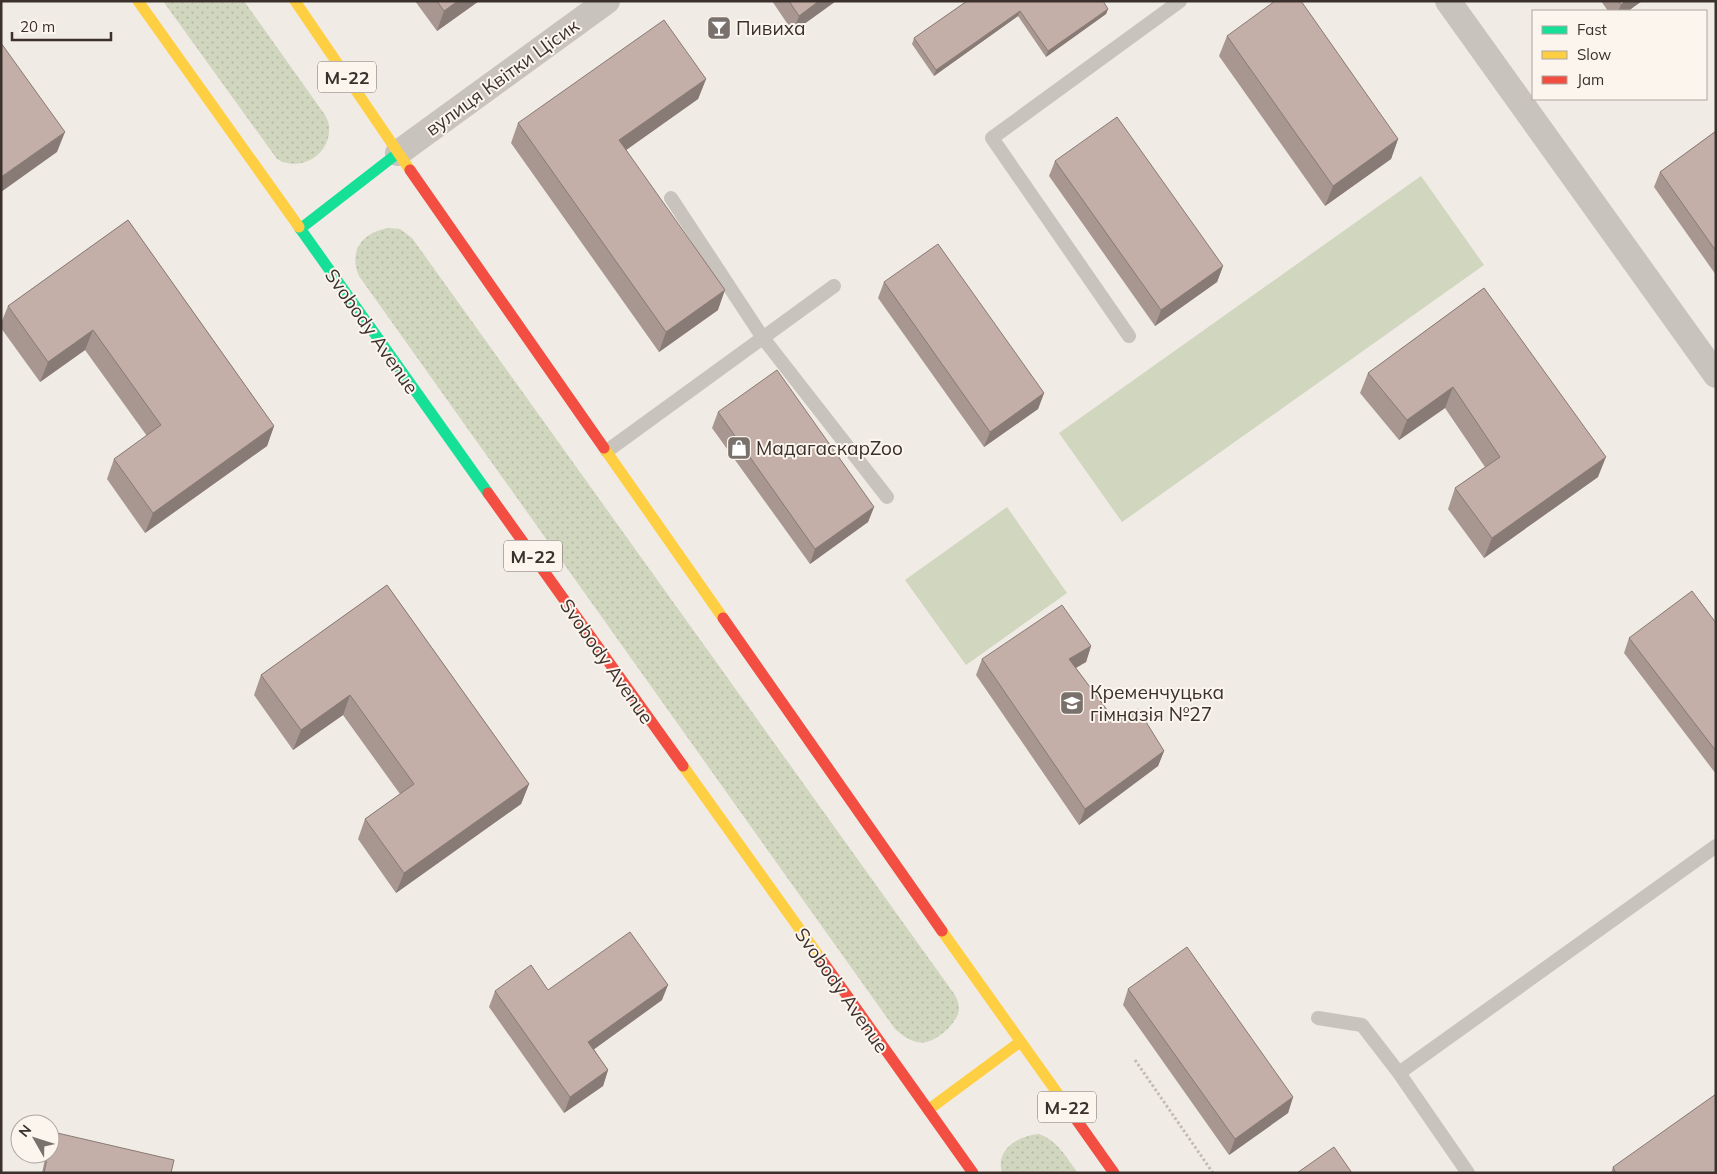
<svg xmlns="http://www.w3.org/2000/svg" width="1717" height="1174" viewBox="0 0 1717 1174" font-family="Mulish,sans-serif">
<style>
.grass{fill:url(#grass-dots)}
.pitch{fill:#d1d6bf}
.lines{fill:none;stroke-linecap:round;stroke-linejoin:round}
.path{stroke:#c2bbb6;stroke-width:3;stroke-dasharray:2.5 2.5;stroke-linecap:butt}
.lane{stroke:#c9c3be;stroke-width:14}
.street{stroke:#c9c3be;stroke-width:26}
.fast{stroke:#16e098;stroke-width:11}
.slow{stroke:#ffcf43;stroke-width:11}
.jam{stroke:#f24e42;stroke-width:11}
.wall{fill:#a89690}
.shaded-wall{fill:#887a75}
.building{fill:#c3afa7;stroke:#887a75}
.labels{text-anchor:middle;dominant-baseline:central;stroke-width:4;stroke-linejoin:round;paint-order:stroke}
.shield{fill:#fbf5ee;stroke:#756b66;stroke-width:1}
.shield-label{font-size:18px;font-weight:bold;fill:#3b302b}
.poi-label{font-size:19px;fill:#3b302b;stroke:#fbf5ee;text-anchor:start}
.street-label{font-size:19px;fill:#3b302b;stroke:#fbf5ee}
</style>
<defs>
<pattern id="grass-dots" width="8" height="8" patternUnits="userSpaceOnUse" patternTransform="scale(1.25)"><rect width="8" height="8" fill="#d1d6bf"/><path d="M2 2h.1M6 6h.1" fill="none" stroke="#b4b8a4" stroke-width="1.8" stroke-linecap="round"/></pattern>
</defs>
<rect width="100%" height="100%" fill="#f0ebe5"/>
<path class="grass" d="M163 1H244L325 115C327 119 329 123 329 127 331 155 300 173 277 159Z
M389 228 400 229 412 238 955 995C958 1001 960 1007 958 1014 954 1025 938 1040 926 1042 915 1045 903 1036 895 1029L359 276C348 250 363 232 389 228Z
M1039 1134C1058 1141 1066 1157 1078 1173H1002C995 1149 1018 1136 1039 1134Z"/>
<path class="pitch" d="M1421 176 1484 265 1122 522 1059 433Z
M1007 507 1067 593 966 665 905 580Z"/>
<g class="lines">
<path class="path" d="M1135 1060 1213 1173"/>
<path class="lane" d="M671 198 763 338 887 497
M1129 336 992 138 1180 1
M607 451 834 286
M1318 1018 1362 1025 1399 1073
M1468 1173 1399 1073 1716 846"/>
<path class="street" d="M1448 1 1716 375
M398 153 607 1"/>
<path class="fast" d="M299 227 488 493
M300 229 398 153"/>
<path class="slow" d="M138 1 299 227
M295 1 410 170
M604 448 723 618
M683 766 821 959
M942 931 1073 1115
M928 1110 1020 1042"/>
<path class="jam" d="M410 170 604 448
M488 493 683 766
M723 618 942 931
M821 959 973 1173
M1073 1115 1114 1173"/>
</g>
<path class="wall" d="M415 1H479L437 31Z
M772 1H836L793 32Z
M967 1 1108 9 1106 14 1046 57 1018 16 934 76 912 44 914 38Z
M1601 1H1642L1628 11H1608Z
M1227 36 1398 139 1391 159 1325 206 1219 56Z
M706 79 698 99 626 150 718 310 659 352 511 143 518 123Z
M1716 131V275L1654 187 1660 172Z
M1055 161 1223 266 1217 282 1155 326 1049 176Z
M128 220 274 426 267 446 145 533 107 479 114 459 147 436 85 350 40 382 1 328V323L8 306Z
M884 282 1044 393 1038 409 984 447 878 298Z
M1484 288 1598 477 1484 558 1448 509 1455 488 1485 467 1445 408 1399 440 1360 393 1368 373Z
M718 412 874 507 868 522 810 564 712 428Z
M387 585 529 784 521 804 396 893 358 839 365 819 400 794 343 715 293 750 254 695 261 675Z
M1716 623V774L1624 653 1629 638Z
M1091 646 1086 662 1076 668 1116 722 1164 751 1158 766 1079 825 976 675 982 659Z
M1128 989 1293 1097 1288 1113 1229 1155 1123 1005Z
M548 990 662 1000 594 1049 608 1070 603 1086 564 1113 489 1007 495 991Z
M46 1154H50L171 1173H42Z
M1613 1167 1716 1173H1611Z"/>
<path class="shaded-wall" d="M458 1H479L437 31 444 11Z
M819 1H836L793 32 799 16Z
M1625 1H1642L1628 11H1618L1621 5Z
M1108 9 1106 14 1046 57 1048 51Z
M1020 11 1018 16 934 76 936 70Z
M706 79 698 99 612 160 619 140Z
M65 132 57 152 1 192V177Z
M1398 139 1391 159 1325 206 1333 186Z
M1223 266 1217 282 1155 326 1161 310Z
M725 290 718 310 659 352 666 332Z
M93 330 85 350 40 382 48 362Z
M1453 387 1445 408 1399 440 1407 420Z
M1044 393 1038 409 984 447 990 432Z
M274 426 267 446 145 533 153 513Z
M1606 457 1598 477 1484 558 1492 538Z
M874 507 868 522 810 564 815 549Z
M1091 646 1086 662 1063 675 1069 659Z
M350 695 343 715 293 750 301 730Z
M1164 751 1158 766 1079 825 1085 809Z
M529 784 521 804 396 893 404 873Z
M668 985 662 1000 582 1058 588 1042Z
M608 1070 603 1086 564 1113 570 1097Z
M1293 1097 1288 1113 1229 1155 1235 1139Z"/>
<path class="building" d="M437 1H458L444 11Z
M789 1H819L799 16Z
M967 1H1103L1108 9 1048 51 1020 11 936 70 914 38Z
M1275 1H1301L1398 139 1333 186 1227 36Z
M1618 1H1625L1621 5Z
M664 20 706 79 619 140 725 290 666 332 518 123Z
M1 43 65 132 1 177Z
M1117 117 1223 266 1161 310 1055 161Z
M1716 131V251L1660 172Z
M128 220 274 426 153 513 114 459 161 425 93 330 48 362 8 306Z
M938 244 1044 393 990 432 884 282Z
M1484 288 1606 457 1492 538 1455 488 1500 457 1453 387 1407 420 1368 373Z
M777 370 874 507 815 549 718 412Z
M387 585 529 784 404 873 365 819 414 784 350 695 301 730 261 675Z
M1692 591 1716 623V751L1629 638Z
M1062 605 1091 646 1069 659 1116 722 1138 709 1164 751 1085 809 982 659Z
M630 932 668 985 588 1042 608 1070 570 1097 495 991 531 965 548 990Z
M1187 947 1293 1097 1235 1139 1128 989Z
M1716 1094V1173H1616L1613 1167Z
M53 1132 174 1160 171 1173H44L48 1154H50V1145Z
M1334 1147 1352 1173H1297Z"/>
<defs>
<symbol id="bar-square" viewBox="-11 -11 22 22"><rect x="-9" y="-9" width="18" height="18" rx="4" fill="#7a716c" stroke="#fbf5ee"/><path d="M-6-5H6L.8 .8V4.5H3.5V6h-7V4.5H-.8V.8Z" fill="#fff"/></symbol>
<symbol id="shop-square" viewBox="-11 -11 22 22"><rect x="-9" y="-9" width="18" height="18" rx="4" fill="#7a716c" stroke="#fbf5ee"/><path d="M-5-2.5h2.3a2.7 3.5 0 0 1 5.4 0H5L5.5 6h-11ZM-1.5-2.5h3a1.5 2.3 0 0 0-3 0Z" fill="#fff"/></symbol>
<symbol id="school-square" viewBox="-11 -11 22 22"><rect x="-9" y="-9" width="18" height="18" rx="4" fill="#7a716c" stroke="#fbf5ee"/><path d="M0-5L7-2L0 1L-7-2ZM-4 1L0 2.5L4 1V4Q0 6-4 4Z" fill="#fff"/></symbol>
</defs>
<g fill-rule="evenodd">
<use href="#bar-square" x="705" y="14" width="28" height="28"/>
<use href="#shop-square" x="725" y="434" width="28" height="28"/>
<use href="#school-square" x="1058" y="689" width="28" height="28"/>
</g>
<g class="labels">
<g class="shield">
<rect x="318" y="61.5" width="58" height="31" rx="4"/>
<rect x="504" y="540.5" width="58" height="31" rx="4"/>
<rect x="1038" y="1091.5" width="58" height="31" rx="4"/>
</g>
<g class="shield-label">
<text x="347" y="77">М-22</text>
<text x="533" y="556">М-22</text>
<text x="1067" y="1107">М-22</text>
</g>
<g class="poi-label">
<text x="736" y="28">Пивиха</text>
<text x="756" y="448">МадагаскарZoo</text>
<text x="1090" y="692">Кременчуцька<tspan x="1090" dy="22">гімназія №27</tspan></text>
</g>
<g class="street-label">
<text transform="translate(502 77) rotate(-36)">вулиця Квітки Цісик</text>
<text transform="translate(372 331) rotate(55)">Svobody Avenue</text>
<text transform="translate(607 661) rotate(55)">Svobody Avenue</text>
<text transform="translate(842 990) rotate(55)">Svobody Avenue</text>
</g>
</g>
<rect width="1717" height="1174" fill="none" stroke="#3b302b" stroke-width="5"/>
<rect x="1532" y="10" width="175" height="90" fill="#fbf5ee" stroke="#aea6a0"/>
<rect x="1542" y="26" width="25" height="8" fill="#16e098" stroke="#aea6a0"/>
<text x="1577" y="35" font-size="15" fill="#3b302b">Fast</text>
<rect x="1542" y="51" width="25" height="8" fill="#ffcf43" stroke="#aea6a0"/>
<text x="1577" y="60" font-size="15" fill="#3b302b">Slow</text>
<rect x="1542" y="76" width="25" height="8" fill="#f24e42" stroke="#aea6a0"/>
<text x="1577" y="85" font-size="15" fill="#3b302b">Jam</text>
<g transform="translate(35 1139) rotate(309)"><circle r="24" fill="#fbf5ee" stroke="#aea6a0"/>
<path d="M0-4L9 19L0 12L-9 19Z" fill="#7a716c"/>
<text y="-8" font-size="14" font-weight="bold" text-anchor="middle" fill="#3b302b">N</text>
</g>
<path d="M12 32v8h99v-8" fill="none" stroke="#3b302b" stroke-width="2.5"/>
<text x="20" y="32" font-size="15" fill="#3b302b" stroke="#fbf5ee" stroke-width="4" paint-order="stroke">20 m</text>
</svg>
